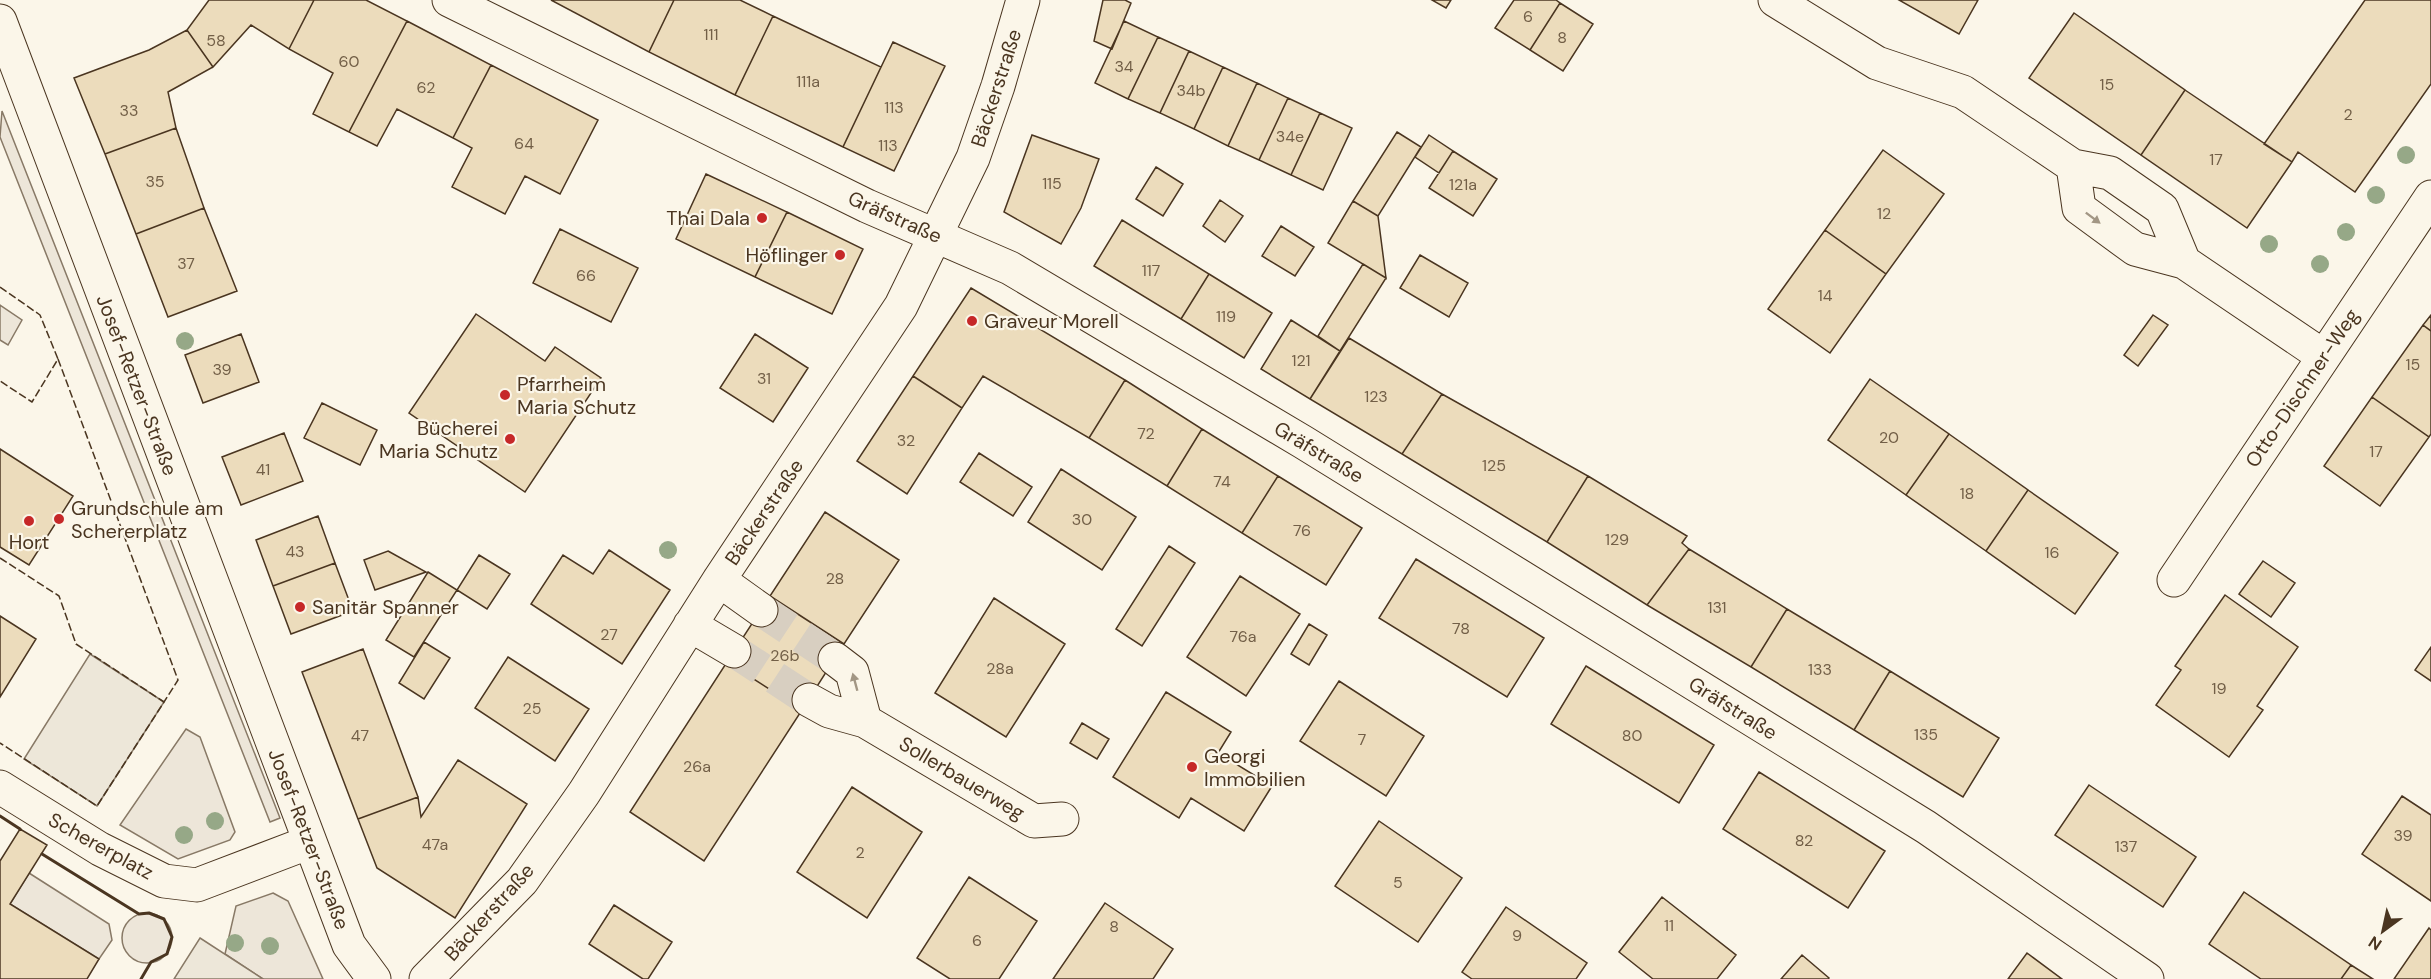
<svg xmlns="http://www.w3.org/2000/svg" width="2431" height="979" viewBox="0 0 2431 979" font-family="'DM Sans',sans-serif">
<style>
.green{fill:#ede6d9;stroke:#887966;stroke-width:1.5}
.parking{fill:#ede7d9;stroke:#887966;stroke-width:1.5}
.building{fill:#ecdcbc;stroke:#4a3520;stroke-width:1.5}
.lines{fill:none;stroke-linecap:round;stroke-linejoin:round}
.minor-tunnel{stroke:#d8cfc1;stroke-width:33;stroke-dasharray:33 16;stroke-linecap:butt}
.minor-casing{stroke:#4a3520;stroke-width:35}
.minor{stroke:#fbf6e9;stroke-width:33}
.fence{stroke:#4a3520;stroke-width:1.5;stroke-dasharray:8 3;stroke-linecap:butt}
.wall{stroke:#4a3520;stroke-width:3}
.tree{fill:#96a887}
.oneway{fill:#a29684}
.poi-dot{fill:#c62828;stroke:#fbf6e9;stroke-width:2}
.labels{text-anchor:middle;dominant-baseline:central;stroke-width:4.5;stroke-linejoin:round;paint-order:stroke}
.number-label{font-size:16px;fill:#725f47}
.street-label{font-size:20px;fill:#4a3520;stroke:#fbf6e9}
.poi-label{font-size:20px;fill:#4a3520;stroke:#fbf6e9;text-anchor:start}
</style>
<rect width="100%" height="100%" fill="#fbf6e9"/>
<path class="green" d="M2 111 280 818 270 822 0 137Z
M0 305 22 320 8 345 0 340Z
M186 729 200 737 235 832 230 840 178 859 120 825Z
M29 873 109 924 112 940 99 959 10 904Z
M273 893 288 901 323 979H263L225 954 236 906Z
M122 938a25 25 0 1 1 50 0a25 25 0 1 1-50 0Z"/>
<path class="parking" d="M90 654 164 702 97 806 24 759Z
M200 938 263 979H174Z"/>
<path class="building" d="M209 0H314L289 49 251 25 213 67 187 30Z
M314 0H366L407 21 349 132 313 114 333 73 289 49Z
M551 0H674L649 52Z
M674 0H740L773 16 735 95 649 52Z
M1103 0H1125L1131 3 1112 49 1094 41Z
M1432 0H1451L1446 8Z
M1514 0H1556L1560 3 1530 50 1495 28Z
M1899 0H1978L1959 34Z
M2365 0H2431V84L2355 192 2298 152 2292 162 2264 144Z
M1560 3 1593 24 1563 71 1530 50Z
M2074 13 2185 90 2141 155 2029 78Z
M773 16 881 67 843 147 735 95Z
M407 21 491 65 453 138 397 109 377 146 349 132Z
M1124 21 1158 37 1128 99 1095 83Z
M187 30 213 67 168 92 176 128 105 154 74 78 149 50Z
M1158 37 1189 51 1160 113 1128 99Z
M893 42 945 66 894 171 843 147Z
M1189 51 1223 67 1194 129 1160 113Z
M491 65 598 120 560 194 525 176 505 214 452 187 472 148 453 138Z
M1223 67 1257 83 1228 146 1194 129Z
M1257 83 1288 98 1259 160 1228 146Z
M2185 90 2292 162 2247 228 2141 155Z
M1288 98 1320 113 1291 175 1259 160Z
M1320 113 1352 128 1323 190 1291 175Z
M176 128 204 208 136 234 105 154Z
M1397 132 1421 147 1378 216 1353 201Z
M1032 135 1099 159 1081 208 1061 244 1004 212Z
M1429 135 1453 151 1439 173 1415 157Z
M1883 150 1944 194 1886 274 1825 230Z
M1453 151 1497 179 1473 216 1429 188Z
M1156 167 1183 184 1163 216 1136 199Z
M706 174 787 212 755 277 676 239Z
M1220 200 1243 216 1225 242 1203 226Z
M1353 201 1378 216 1386 278 1328 243Z
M204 208 237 291 168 317 136 234Z
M787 212 863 249 832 314 755 277Z
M1122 220 1209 274 1181 319 1094 266Z
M1281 226 1314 247 1295 276 1262 256Z
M560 229 638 268 611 322 533 283Z
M1825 230 1886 274 1830 353 1768 309Z
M1420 255 1468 283 1449 317 1400 288Z
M1363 264 1386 278 1340 351 1318 336Z
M1209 274 1272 313 1244 358 1181 319Z
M971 288 1125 380 1089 438 983 376 962 408 913 376Z
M476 314 545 361 555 347 601 378 525 492 409 413Z
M2153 315 2168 325 2138 366 2124 355Z
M2431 315V331L2423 325Z
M1291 320 1340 351 1310 399 1261 369Z
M2423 325 2431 331V434L2429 437 2372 397Z
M241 334 259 382 203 403 185 355Z
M755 334 808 368 773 422 720 388Z
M1349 338 1442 394 1402 454 1310 399Z
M913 376 962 408 907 494 857 461Z
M1870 379 1949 434 1906 495 1828 440Z
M1125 380 1202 429 1167 486 1089 438Z
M1442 394 1588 476 1547 542 1402 454Z
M2372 397 2429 437 2380 506 2324 466Z
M322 403 377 430 360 465 304 438Z
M1202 429 1278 476 1242 533 1167 486Z
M284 433 303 481 241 505 222 457Z
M1949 434 2028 490 1986 551 1906 495Z
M0 449 73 496 29 565 0 547Z
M979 453 1032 487 1013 516 960 482Z
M1061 469 1136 517 1102 570 1028 522Z
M1278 476 1362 528 1326 585 1242 533Z
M1588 476 1687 536 1682 543 1689 549 1647 605 1547 542Z
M2028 490 2118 553 2075 614 1986 551Z
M825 512 899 560 844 644 770 596Z
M318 516 335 563 273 586 256 540Z
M1169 546 1195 563 1142 646 1116 629Z
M1689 549 1787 609 1751 667 1647 605Z
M609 550 670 590 622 664 531 604 563 555 593 574Z
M388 551 426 572 375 590 364 560Z
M479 555 510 574 487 609 457 590Z
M1416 559 1544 638 1507 697 1379 618Z
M2263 561 2295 583 2271 617 2239 594Z
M335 563 353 611 291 634 273 586Z
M428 572 457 590 414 657 386 640Z
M1240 576 1300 614 1246 696 1187 657Z
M2225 595 2298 647 2257 706 2263 710 2229 757 2156 705 2181 670 2175 666Z
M770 596 844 644 802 710 727 662Z
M994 598 1065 644 1006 737 935 693Z
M1787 609 1890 671 1854 730 1751 667Z
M0 616 36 639 0 697Z
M1309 624 1327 635 1309 665 1291 654Z
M424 642 450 658 424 699 399 683Z
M2431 647V681L2415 670Z
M363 649 418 797 358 819 302 672Z
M508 657 589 709 555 761 475 708Z
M727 662 802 710 704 861 630 812Z
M1586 666 1714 745 1679 803 1551 724Z
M1890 671 1999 738 1963 797 1854 730Z
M1339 681 1424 736 1386 796 1300 741Z
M1166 692 1231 732 1218 753 1272 786 1244 831 1191 798 1179 818 1113 777Z
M1082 723 1109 739 1097 759 1070 743Z
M458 760 527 804 455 918 377 868 358 819 418 797 421 817Z
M1759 772 1885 851 1848 908 1723 829Z
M2089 785 2196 857 2163 907 2055 835Z
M852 787 922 832 867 918 797 872Z
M2402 796 2431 815V901L2362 854Z
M1379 821 1462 878 1418 942 1335 886Z
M20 829 47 845 10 904 99 959 87 979H0V861Z
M969 877 1037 921 999 979H950L917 958Z
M2244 892 2351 965 2341 979H2261L2209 944Z
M1662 897 1736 955 1717 979H1653L1619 952Z
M1105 903 1173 949 1153 979H1053Z
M614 905 672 942 648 979H643L589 944Z
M1506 907 1587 963 1576 979H1472L1462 972Z
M2429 928 2431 930V979H2394Z
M2027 953 2062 979H2008Z
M1802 955 1829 978 1828 979H1781Z
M2351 965 2373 979H2341Z"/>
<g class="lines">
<path class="minor-tunnel" d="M761 610 835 659
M734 651 809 700"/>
<defs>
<path id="minor" d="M449 0 867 206 1010 268 1303 442 1926 827 2147 979
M1775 0 1877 63 1963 92 2073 166 2110 173 2162 209 2184 262
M0 21 349 945 374 979
M2073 166 2079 208 2135 249 2184 262 2323 356
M719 580 761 610
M2174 580 2431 197
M690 625 734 651
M809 700 829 711 865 721 852 672 835 659
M865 721 1034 821 1062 819
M0 787 100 849 164 881 197 885 310 842
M426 979 522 881 584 793 719 580 901 306 973 158 998 86 1023 0"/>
</defs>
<use href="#minor" class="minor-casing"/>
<use href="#minor" class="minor"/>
<path class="fence" d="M0 287 40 315 58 359 32 402 0 381
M58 359 178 680 164 702
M0 558 59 596 76 644 164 702 97 806 0 743"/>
<path class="wall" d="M0 816 20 829
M42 854 139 914 149 913 164 919 172 937 167 954 151 962 141 979"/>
</g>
<g class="tree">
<circle cx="2406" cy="155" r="9"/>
<circle cx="2376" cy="195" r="9"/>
<circle cx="2346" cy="232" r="9"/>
<circle cx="2269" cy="244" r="9"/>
<circle cx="2320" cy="264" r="9"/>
<circle cx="185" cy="341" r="9"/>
<circle cx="668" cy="550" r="9"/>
<circle cx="215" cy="821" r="9"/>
<circle cx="184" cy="835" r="9"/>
<circle cx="235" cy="943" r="9"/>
<circle cx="270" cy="946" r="9"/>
</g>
<defs><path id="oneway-solid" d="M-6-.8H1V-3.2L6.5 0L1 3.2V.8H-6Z" transform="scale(1.5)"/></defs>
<g class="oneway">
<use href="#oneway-solid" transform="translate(2093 218) rotate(37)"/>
<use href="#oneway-solid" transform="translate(855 682) rotate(-105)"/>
</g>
<g class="poi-dot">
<circle cx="762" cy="218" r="6"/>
<circle cx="840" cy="255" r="6"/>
<circle cx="972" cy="321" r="6"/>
<circle cx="505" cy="395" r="6"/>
<circle cx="510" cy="439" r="6"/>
<circle cx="59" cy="519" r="6"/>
<circle cx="29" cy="521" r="6"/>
<circle cx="300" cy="607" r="6"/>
<circle cx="1192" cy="767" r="6"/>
</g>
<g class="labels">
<g class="number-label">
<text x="1528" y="16">6</text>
<text x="711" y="34">111</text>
<text x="1562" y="37">8</text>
<text x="216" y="40">58</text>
<text x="349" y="61">60</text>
<text x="1124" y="66">34</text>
<text x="808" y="81">111a</text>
<text x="2107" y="84">15</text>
<text x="426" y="87">62</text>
<text x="1191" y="90">34b</text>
<text x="894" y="107">113</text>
<text x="129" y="110">33</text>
<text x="2348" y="114">2</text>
<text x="1290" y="136">34e</text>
<text x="524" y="143">64</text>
<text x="888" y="145">113</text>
<text x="2216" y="159">17</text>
<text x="155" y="181">35</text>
<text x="1052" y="183">115</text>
<text x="1463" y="184">121a</text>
<text x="1884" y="213">12</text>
<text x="186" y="263">37</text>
<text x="1151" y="270">117</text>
<text x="586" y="275">66</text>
<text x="1825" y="295">14</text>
<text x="1226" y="316">119</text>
<text x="1301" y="360">121</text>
<text x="2413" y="364">15</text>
<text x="222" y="369">39</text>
<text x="764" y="378">31</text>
<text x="1376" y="396">123</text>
<text x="1146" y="433">72</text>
<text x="1889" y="437">20</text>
<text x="906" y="440">32</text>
<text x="2376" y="451">17</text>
<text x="1494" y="465">125</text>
<text x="263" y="469">41</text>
<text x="1222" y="481">74</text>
<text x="1967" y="493">18</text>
<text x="1082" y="519">30</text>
<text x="1302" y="530">76</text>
<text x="1617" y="539">129</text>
<text x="295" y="551">43</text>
<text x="2052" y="552">16</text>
<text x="835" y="578">28</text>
<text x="1717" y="607">131</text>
<text x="1461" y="628">78</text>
<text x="609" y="634">27</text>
<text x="1243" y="636">76a</text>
<text x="785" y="655">26b</text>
<text x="1000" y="668">28a</text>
<text x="1820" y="669">133</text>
<text x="2219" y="688">19</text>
<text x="532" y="708">25</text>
<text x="1926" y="734">135</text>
<text x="360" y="735">47</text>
<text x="1632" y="735">80</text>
<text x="1362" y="739">7</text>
<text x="697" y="766">26a</text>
<text x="2403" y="835">39</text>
<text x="1804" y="840">82</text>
<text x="435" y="844">47a</text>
<text x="2126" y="846">137</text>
<text x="860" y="852">2</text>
<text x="1398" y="882">5</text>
<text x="1669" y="925">11</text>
<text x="1114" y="926">8</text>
<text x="1517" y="935">9</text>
<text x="977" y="940">6</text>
</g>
<g class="street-label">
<text transform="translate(996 88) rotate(-72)">Bäckerstraße</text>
<text transform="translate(895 217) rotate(24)">Gräfstraße</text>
<text transform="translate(137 385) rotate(69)">Josef-Retzer-Straße</text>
<text transform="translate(2302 388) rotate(-56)">Otto-Dischner-Weg</text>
<text transform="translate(1319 452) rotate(31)">Gräfstraße</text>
<text transform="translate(764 512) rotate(-56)">Bäckerstraße</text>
<text transform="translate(1733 708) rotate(32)">Gräfstraße</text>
<text transform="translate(962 778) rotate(31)">Sollerbauerweg</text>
<text transform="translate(309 839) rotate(69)">Josef-Retzer-Straße</text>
<text transform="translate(101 846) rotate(29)">Schererplatz</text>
<text transform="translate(489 912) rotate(-48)">Bäckerstraße</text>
</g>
<g class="poi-label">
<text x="750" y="218" text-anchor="end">Thai Dala</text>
<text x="828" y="255" text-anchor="end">Höflinger</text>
<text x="984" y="321">Graveur Morell</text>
<text x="517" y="384">Pfarrheim<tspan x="517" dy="23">Maria Schutz</tspan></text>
<text x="498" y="428" text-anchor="end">Bücherei<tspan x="498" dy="23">Maria Schutz</tspan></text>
<text x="71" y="508">Grundschule am<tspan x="71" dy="23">Schererplatz</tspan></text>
<text x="29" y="542" text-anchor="middle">Hort</text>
<text x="312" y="607">Sanitär Spanner</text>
<text x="1204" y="756">Georgi<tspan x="1204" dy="23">Immobilien</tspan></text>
</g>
</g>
<g transform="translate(2383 931) rotate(213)" stroke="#fbf6e9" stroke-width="4.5" paint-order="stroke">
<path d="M0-4.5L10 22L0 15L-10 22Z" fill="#4a3520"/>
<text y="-9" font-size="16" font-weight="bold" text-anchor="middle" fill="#4a3520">N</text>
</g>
</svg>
